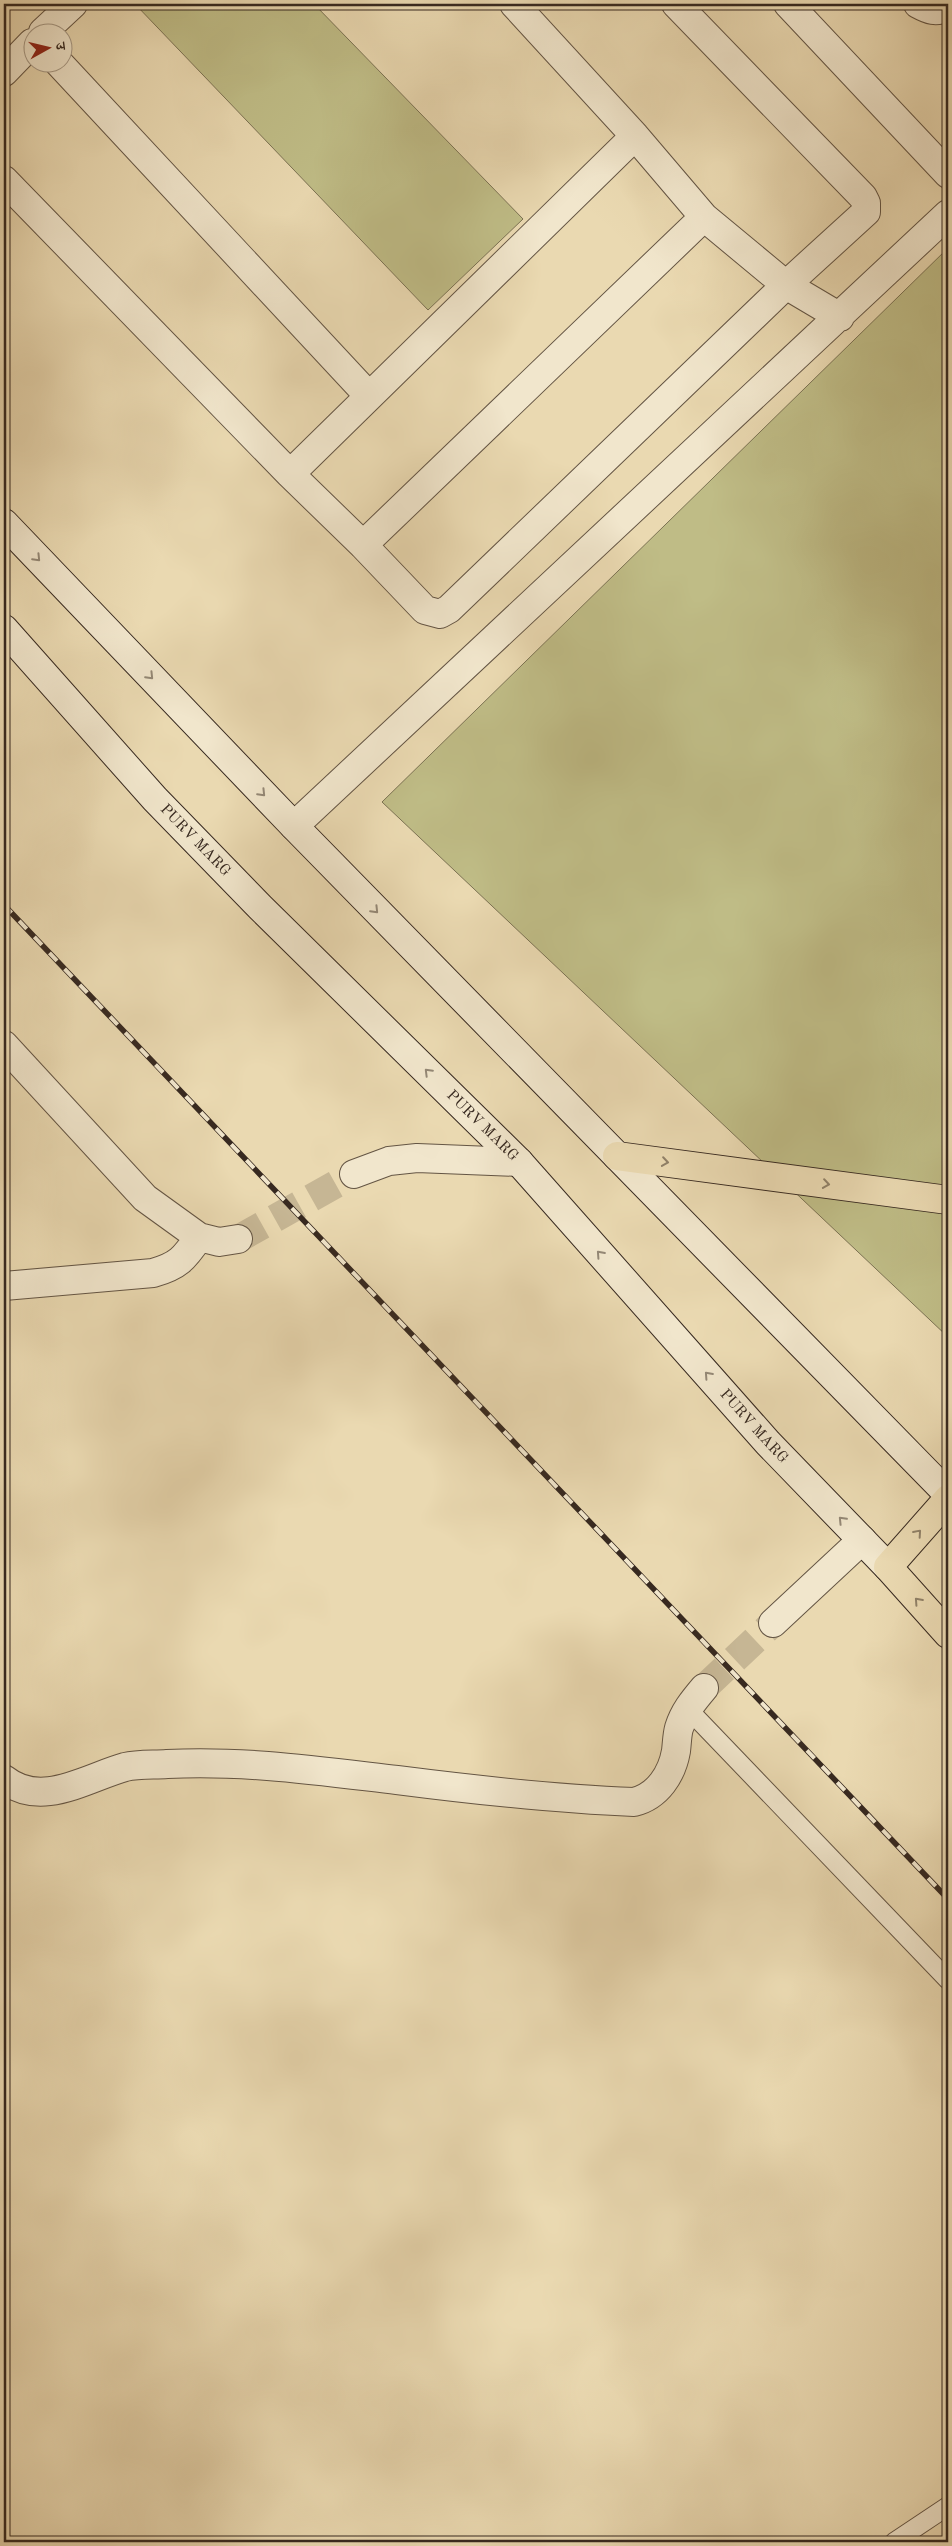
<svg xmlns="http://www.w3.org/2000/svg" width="952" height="2546" viewBox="0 0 952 2546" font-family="'Old Standard TT','Noto Serif Devanagari',serif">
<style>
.green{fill:#bfbc86;stroke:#7b7253}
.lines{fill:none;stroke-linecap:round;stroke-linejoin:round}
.street-tunnel{stroke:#c6b694;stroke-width:28;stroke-dasharray:28 14;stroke-linecap:butt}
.lane-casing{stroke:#645544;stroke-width:20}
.street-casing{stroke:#645544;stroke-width:30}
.secondary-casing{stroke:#372920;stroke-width:30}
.highway-casing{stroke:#372920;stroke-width:30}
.lane{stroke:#f1e6cc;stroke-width:18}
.street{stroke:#f1e6cc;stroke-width:28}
.secondary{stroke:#f1e6cc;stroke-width:28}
.highway{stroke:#ead9b1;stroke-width:28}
.rail-casing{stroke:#372920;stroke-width:5.5}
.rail{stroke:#f1e6cc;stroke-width:4;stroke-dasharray:11;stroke-linecap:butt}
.oneway{stroke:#948876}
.oneway2{stroke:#908168}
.labels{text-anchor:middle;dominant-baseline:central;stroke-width:5;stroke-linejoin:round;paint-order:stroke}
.street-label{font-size:15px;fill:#372920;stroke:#f1e6cc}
</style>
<rect width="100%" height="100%" fill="#ead9b1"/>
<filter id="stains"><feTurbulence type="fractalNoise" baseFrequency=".004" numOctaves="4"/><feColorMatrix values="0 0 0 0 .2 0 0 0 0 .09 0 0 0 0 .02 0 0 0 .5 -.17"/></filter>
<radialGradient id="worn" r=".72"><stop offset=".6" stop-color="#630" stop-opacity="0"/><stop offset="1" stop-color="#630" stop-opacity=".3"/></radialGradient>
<path class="green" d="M135 4H314L523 219 428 310Z
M948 248V1337L382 802Z"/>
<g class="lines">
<path class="street-tunnel" d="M238 1239 354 1174
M704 1688 773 1623"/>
<defs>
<path id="lane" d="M687 1708 948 1980
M894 2542 948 2506"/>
<path id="street" d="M514 4 635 136 704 217 786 285 840 317
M788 4 948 174
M918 4C929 10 936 13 948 7
M43 32 73 4
M58 62 369 396
M4 72 32 43
M4 180 290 474 363 545 425 610 440 614 449 609 786 285 866 212V203L863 197 676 4
M290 474 635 136
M363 545 704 217
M294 826 948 214
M4 1045 145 1198 199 1237 219 1242 238 1239
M354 1174 389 1161 417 1158 519 1162
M4 1286 153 1273C178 1266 184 1259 199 1237
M773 1623 862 1540
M4 1779C41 1809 86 1778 125 1767 138 1764 154 1765 167 1764 244 1760 320 1771 397 1780 475 1790 555 1799 634 1802 658 1796 672 1774 676 1751 677 1743 677 1735 679 1728 684 1712 693 1701 704 1688"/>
<g id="secondary">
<path d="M4 523 294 826 948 1494"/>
<path id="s1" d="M4 629 155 799 260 907 519 1162 768 1443 888 1567"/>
</g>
<path id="highway" d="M617 1156 948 1200
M948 1499 888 1567 948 1634"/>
</defs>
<use href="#lane" class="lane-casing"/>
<use href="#street" class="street-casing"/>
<use href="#secondary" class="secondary-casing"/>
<use href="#highway" class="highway-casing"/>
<use href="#lane" class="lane"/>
<use href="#street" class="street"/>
<use href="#secondary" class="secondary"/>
<use href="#highway" class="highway"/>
<defs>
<path id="rail" d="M4 905 948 1899"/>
</defs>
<use href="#rail" class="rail-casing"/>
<use href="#rail" class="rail"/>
</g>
<defs><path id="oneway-chevron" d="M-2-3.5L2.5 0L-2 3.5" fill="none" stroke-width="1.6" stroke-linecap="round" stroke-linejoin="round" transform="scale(1.25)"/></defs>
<g class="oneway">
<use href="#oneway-chevron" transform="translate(37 558) rotate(46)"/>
<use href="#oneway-chevron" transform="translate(150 676) rotate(46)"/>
<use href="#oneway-chevron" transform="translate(262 793) rotate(46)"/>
<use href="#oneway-chevron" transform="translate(375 910) rotate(46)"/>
<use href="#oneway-chevron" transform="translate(428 1072) rotate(-135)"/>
<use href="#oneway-chevron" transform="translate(600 1254) rotate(-132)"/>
<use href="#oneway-chevron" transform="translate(708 1375) rotate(-132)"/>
<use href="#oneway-chevron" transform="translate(842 1520) rotate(-134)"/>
</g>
<g class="oneway2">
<use href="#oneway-chevron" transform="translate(665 1162) rotate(8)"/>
<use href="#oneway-chevron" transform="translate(826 1184) rotate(8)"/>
<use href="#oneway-chevron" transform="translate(918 1533) rotate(-49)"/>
<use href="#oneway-chevron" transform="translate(918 1601) rotate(-132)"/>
</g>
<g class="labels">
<g class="street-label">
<text stroke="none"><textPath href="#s1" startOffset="285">PURV MARG</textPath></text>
<text stroke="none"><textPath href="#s1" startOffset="690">PURV MARG</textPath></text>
<text stroke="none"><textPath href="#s1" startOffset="1095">PURV MARG</textPath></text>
</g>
</g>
<rect width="952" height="2546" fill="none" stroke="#ead9b1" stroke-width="20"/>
<rect x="5" y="5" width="942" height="2536" fill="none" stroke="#372920" stroke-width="2.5"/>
<rect x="10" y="10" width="932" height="2526" fill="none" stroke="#372920"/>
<g transform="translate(48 48) rotate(82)"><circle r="24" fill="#f1e6cc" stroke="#a79a87"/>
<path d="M0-4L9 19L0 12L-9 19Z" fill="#8f2418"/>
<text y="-8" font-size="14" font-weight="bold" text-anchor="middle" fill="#372920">उ</text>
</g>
<rect width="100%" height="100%" filter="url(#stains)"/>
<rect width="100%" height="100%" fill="url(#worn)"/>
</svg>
